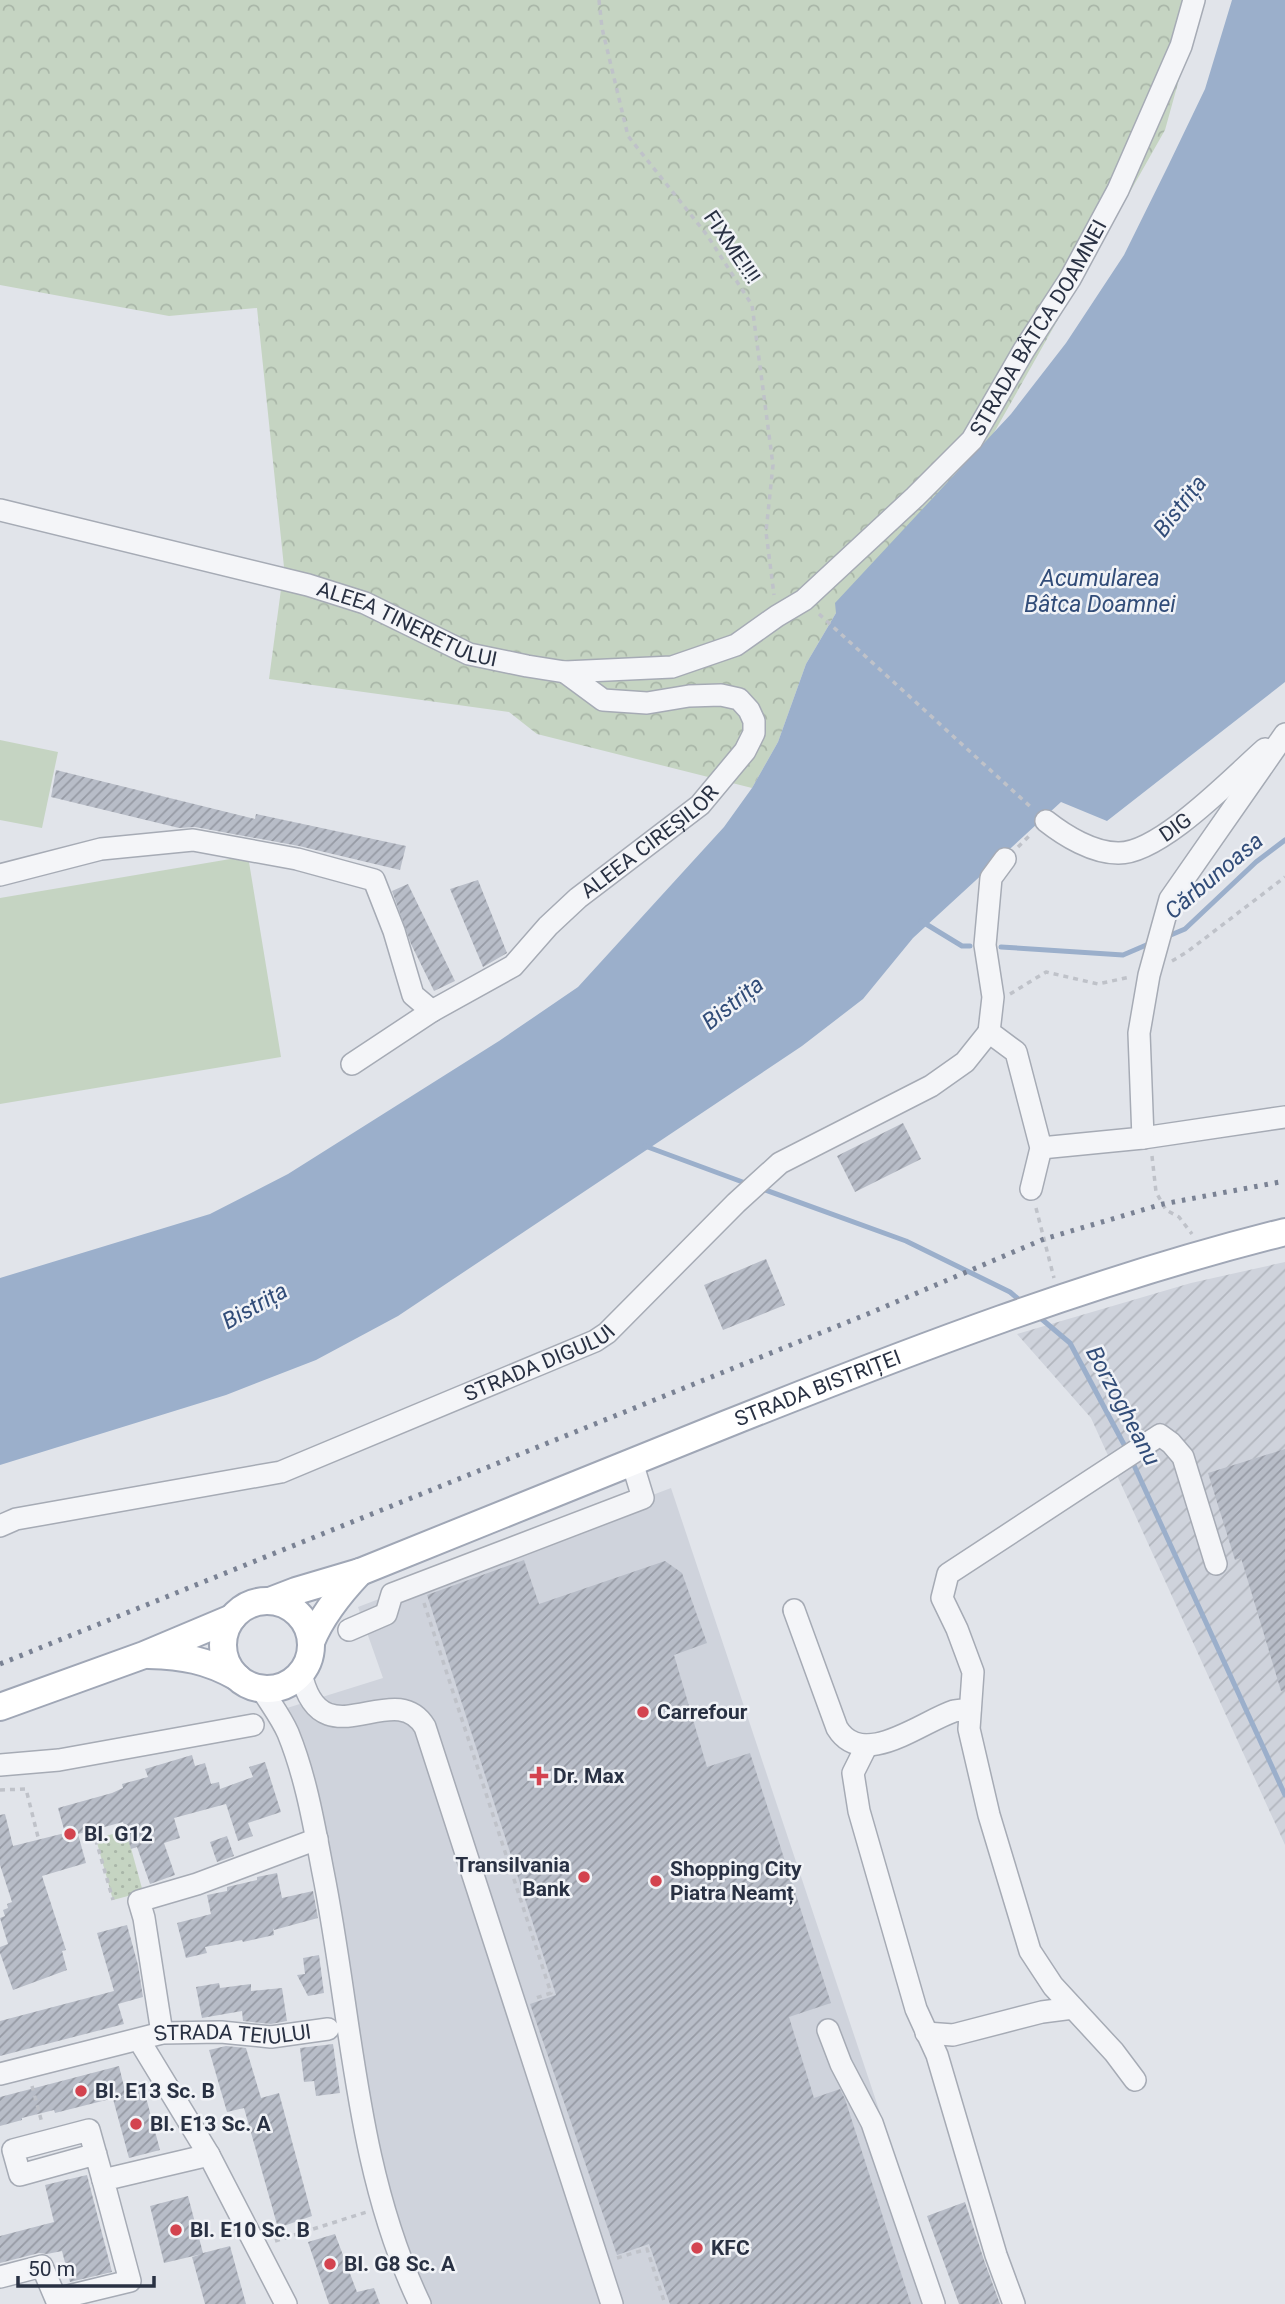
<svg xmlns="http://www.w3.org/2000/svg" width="1285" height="2304" viewBox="0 0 1285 2304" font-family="Roboto,sans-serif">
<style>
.built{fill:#cfd3dc}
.industrial{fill:url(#industrial-furrows)}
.green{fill:#c5d4c2}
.forest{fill:url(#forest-crowns)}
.park{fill:url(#park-dots)}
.water{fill:#9bafcb}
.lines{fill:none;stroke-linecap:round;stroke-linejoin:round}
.stream{stroke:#9bafcb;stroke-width:5}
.building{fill:url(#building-hatch)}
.minor-casing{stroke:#a6abb5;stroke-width:24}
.major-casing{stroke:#a0a7b6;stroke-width:30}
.path{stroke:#bfc2c9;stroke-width:3.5;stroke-dasharray:5 5;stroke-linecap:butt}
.minor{stroke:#f4f5f8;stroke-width:21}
.major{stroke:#fff;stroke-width:26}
.rail{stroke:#7a8294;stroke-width:5;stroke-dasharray:3.5 7;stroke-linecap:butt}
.poi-dot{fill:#d3434f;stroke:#f1f3f7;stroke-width:2.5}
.labels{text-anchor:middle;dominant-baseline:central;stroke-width:5;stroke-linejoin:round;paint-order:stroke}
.street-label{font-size:21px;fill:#293143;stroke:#f1f3f7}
.poi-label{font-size:21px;font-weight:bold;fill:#293143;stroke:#f1f3f7;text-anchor:start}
.water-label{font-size:23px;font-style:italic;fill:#314c78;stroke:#f1f3f7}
</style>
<defs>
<pattern id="industrial-furrows" width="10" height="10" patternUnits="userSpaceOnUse" patternTransform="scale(1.75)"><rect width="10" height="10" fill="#cfd3dc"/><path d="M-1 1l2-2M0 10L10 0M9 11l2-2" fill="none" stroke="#b2b6be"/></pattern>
<pattern id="forest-crowns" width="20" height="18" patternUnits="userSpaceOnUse" patternTransform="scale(1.75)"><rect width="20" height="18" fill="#c5d4c2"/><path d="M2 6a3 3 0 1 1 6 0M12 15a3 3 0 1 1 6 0" fill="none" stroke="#a9b6a8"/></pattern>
<pattern id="park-dots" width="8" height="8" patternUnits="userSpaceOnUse" patternTransform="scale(1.75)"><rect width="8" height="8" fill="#c5d4c2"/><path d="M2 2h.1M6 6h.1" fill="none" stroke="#a9b6a8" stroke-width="1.8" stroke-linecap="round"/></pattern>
<pattern id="building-hatch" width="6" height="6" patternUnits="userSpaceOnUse" patternTransform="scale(1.75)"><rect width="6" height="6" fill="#b8bdc8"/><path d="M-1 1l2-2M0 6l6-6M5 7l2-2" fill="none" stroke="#969aa4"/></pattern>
</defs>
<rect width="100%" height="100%" fill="#e1e4ea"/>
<path class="built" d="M671 1488 944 2304H417L358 2098 287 1708 383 1678 358 1607Z"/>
<path class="industrial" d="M1285 1262V1845L1091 1418 1017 1334 1191 1283Z"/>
<path class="green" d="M0 740 58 752 42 828 0 820Z
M248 856 281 1057 0 1104V898Z"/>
<path class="forest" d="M0 0H1201L1165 130 987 445 836 613 806 664 778 742 752 788 537 734 509 712 269 679 284 567 257 308 169 316 0 285Z"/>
<path class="park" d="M126 1830 143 1892 113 1900 96 1839Z"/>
<path class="water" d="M1232 0H1285V682L1107 821 1061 802 913 938 863 999 802 1046 398 1316 316 1360 226 1395 0 1465V1278L210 1214 288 1174 499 1041 578 987 724 827 752 788 778 742 806 664 836 613 835 603 1011 414 1066 343 1124 255 1168 166 1205 89Z"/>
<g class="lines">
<path class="stream" d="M921 921 962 946H970
M1166 937 1185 929 1256 862 1285 840
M1001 947 1123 955 1151 943
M645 1146 748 1184
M760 1188 906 1241 1010 1292 1023 1303
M1038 1316 1070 1343 1128 1452
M1132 1461 1285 1795"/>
</g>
<path class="building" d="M56 770 255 819 256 814 406 846 400 870 299 846 195 827 179 828 51 797Z
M478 880 507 953 483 967 450 889Z
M408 884 455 981 434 991 411 944 392 891Z
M903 1123 921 1159 855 1192 837 1156Z
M766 1259 785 1305 723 1330 704 1285Z
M1285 1449V1690L1281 1691 1241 1558 1235 1560 1208 1473Z
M524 1560 539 1604 665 1561 682 1573 707 1643 674 1655 707 1767 750 1753 831 2003 789 2017 814 2098 840 2089 845 2099 911 2304H670L649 2244 617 2255 530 2004 556 1995 427 1595Z
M192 1755 195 1766 205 1763 211 1784 219 1782 220 1789 253 1777 249 1767 265 1762 281 1812 248 1823 253 1836 238 1841 226 1804 174 1818 180 1838 164 1843 175 1875 150 1884 137 1847 131 1849 123 1822 78 1834 86 1863 42 1876 66 1950 62 1951 67 1970 13 1990 0 1953V1947L8 1944 0 1918 5 1916 3 1910 8 1908 7 1904 12 1902 0 1865V1815L5 1814 13 1846 65 1833 58 1808 112 1793 123 1788 122 1784 148 1777 145 1769Z
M227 1836 234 1856 217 1862 210 1842Z
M277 1873 282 1898 313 1891 318 1918 274 1930 273 1928 274 1935 243 1942 242 1940 205 1947 207 1953 186 1958 177 1923 211 1914 207 1895 227 1891V1887L257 1880V1877Z
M127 1925 138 1965 143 1997 118 2004 124 2024 0 2056V2021L114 1991 97 1933Z
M319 1955 324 1993 308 1996 297 1975 305 1974 303 1958Z
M219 1983 220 1988 251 1984V1991L282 1988 287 2021 271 2024 243 2021 242 2011 202 2018 196 1987Z
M333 2044 340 2093 316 2096 314 2081 304 2082 300 2048Z
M226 2046 246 2048 261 2098 279 2093 312 2216 278 2228 244 2108 227 2112 209 2050Z
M119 2066 126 2095 55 2113 54 2110 22 2118V2120L0 2126V2097Z
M144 2090 160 2150 129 2158 113 2099Z
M87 2175 112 2272 70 2282 62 2251 47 2254 39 2253 0 2263V2236L54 2222 45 2185Z
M188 2196 203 2253 230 2246 246 2304H205L192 2257 202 2254 164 2263 150 2206Z
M965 2202 984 2260 1000 2304H959L927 2216Z
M335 2234 357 2292 374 2288 380 2304H329L308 2242Z"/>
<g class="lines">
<defs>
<g id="minor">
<path id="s1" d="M0 510 308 585 365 603 469 654 527 666 565 672 672 667 736 645 777 616 804 600 915 497 972 440 1024 350 1070 279 1118 190 1181 46 1194 0"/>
<path id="s2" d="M1046 821C1065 836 1093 853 1118 853 1160 854 1233 777 1265 749"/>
<path d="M1005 859 991 878 985 945 993 997 989 1032 1016 1052 1041 1148 1031 1189"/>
<path d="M0 875 101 849 193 840 297 859 374 880 394 931 413 995 432 1011"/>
<path id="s3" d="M352 1064 432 1011 513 966 548 926 578 898 700 805 745 751 754 733V721L749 710 739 699 721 695 689 696 647 703 603 700 565 672"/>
<path d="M1143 1138 1285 1117"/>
<path d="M1041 1148 1143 1138 1139 1033 1149 975 1170 899 1285 734"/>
<path id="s4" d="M0 1526 16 1519 281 1472 595 1341 607 1333 736 1203 780 1163 931 1086 965 1062 989 1032"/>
<path d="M794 1610 837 1728C863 1770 921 1722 954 1711 959 1710 965 1710 970 1710"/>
<path d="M349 1630 386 1614 392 1594 643 1498 632 1462"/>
<path d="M301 1673C321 1764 394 1675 425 1727L612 2304"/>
<path d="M261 1688C270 1703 281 1717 288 1733 306 1777 314 1825 323 1872 352 2016 355 2169 420 2304"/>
<path d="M867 1745 853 1773 859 1811 916 2009 937 2055 996 2255 1014 2304"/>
<path d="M0 1765 59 1760 253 1725"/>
<path d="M828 2030 841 2064 872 2123 934 2304"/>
<path d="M162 2033 144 1918 139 1901 197 1884 317 1839"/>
<path d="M926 2033 953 2035 1042 2012 1073 2008"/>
<path d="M139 2040 209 2155 286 2304"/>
<path id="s5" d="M0 2074 162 2033 221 2032 271 2037 328 2029"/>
<path d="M1135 2080 1114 2052 1053 1986 1030 1951 989 1815 969 1729 973 1672 957 1629 942 1598 948 1574 1160 1435 1171 1443 1183 1457 1216 1564"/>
<path d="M96 2154 20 2175 13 2150 89 2130 103 2180"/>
<path d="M0 2277 42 2266 56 2299 130 2281 103 2180 209 2155"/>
</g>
<g id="major">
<path id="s6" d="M270 1601 296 1591 360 1572C481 1523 603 1474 724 1425 907 1352 1093 1280 1285 1232"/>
<circle cx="267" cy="1645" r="44"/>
<path d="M311 1642C322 1615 340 1593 360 1572"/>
<path d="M149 1655C183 1656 207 1660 237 1677"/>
<path d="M0 1707 144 1655 232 1618"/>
</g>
</defs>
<use href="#minor" class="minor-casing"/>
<use href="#major" class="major-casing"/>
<path class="path" d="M599 0 602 28 628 136 707 235 752 305 773 465 766 532 774 595
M819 614 1033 809
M1018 847 1032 833
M1172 961 1187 952 1285 877
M1010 994 1046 972 1098 984 1130 977
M1152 1156 1156 1192 1166 1210 1179 1217 1192 1234
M1036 1208 1054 1278
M424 1603 551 1993 533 1999
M0 1790 26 1789 39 1841
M93 1830 113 1900
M32 2086 42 2123
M275 2241 367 2212
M617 2258 647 2249 665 2304"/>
<use href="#minor" class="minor"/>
<use href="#major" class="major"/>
<path class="rail" d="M0 1664 870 1313 1044 1239 1163 1204 1285 1181"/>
</g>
<g class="poi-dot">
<circle cx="643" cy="1712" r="7"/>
<path d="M535.5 1765.5h7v7h7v7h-7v7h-7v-7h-7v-7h7z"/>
<circle cx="70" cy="1834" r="7"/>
<circle cx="584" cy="1877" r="7"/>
<circle cx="656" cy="1881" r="7"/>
<circle cx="81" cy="2091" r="7"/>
<circle cx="136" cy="2124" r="7"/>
<circle cx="176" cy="2230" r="7"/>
<circle cx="697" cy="2248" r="7"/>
<circle cx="330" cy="2264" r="7"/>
</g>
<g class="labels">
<g class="street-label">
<text transform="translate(732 247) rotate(56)">FIXME!!!!</text>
<text stroke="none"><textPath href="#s1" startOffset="1209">STRADA BÂTCA DOAMNEI</textPath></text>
<text stroke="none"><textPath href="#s1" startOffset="424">ALEEA TINERETULUI</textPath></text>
<text stroke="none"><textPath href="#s2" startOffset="144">DIG</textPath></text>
<text stroke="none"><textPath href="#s3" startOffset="374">ALEEA CIREȘILOR</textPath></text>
<text stroke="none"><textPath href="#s4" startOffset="567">STRADA DIGULUI</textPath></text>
<text stroke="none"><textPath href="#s6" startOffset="588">STRADA BISTRIȚEI</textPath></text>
<text stroke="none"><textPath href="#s5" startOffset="238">STRADA TEIULUI</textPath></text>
</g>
<g class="poi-label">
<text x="657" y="1712">Carrefour</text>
<text x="553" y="1776">Dr. Max</text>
<text x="84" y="1834">Bl. G12</text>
<text x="570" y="1865" text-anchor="end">Transilvania<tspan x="570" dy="24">Bank</tspan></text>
<text x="670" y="1869">Shopping City<tspan x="670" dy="24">Piatra Neamț</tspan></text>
<text x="95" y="2091">Bl. E13 Sc. B</text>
<text x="150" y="2124">Bl. E13 Sc. A</text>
<text x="190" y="2230">Bl. E10 Sc. B</text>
<text x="711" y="2248">KFC</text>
<text x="344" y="2264">Bl. G8 Sc. A</text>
</g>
<g class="water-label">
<text transform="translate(1180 506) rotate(-52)">Bistrița</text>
<text x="1100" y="578">Acumularea<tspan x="1100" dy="26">Bâtca Doamnei</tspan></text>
<text transform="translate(1214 876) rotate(-40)">Cărbunoasa</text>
<text transform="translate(733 1003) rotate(-38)">Bistrița</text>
<text transform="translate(255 1306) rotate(-29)">Bistrița</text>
<text transform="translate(1123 1406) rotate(62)">Borzogheanu</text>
</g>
</g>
<path d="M18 2276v10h136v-10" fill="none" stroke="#293143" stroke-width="3.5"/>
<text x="28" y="2276" font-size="21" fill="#293143" stroke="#f1f3f7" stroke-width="5" paint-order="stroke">50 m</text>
</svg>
